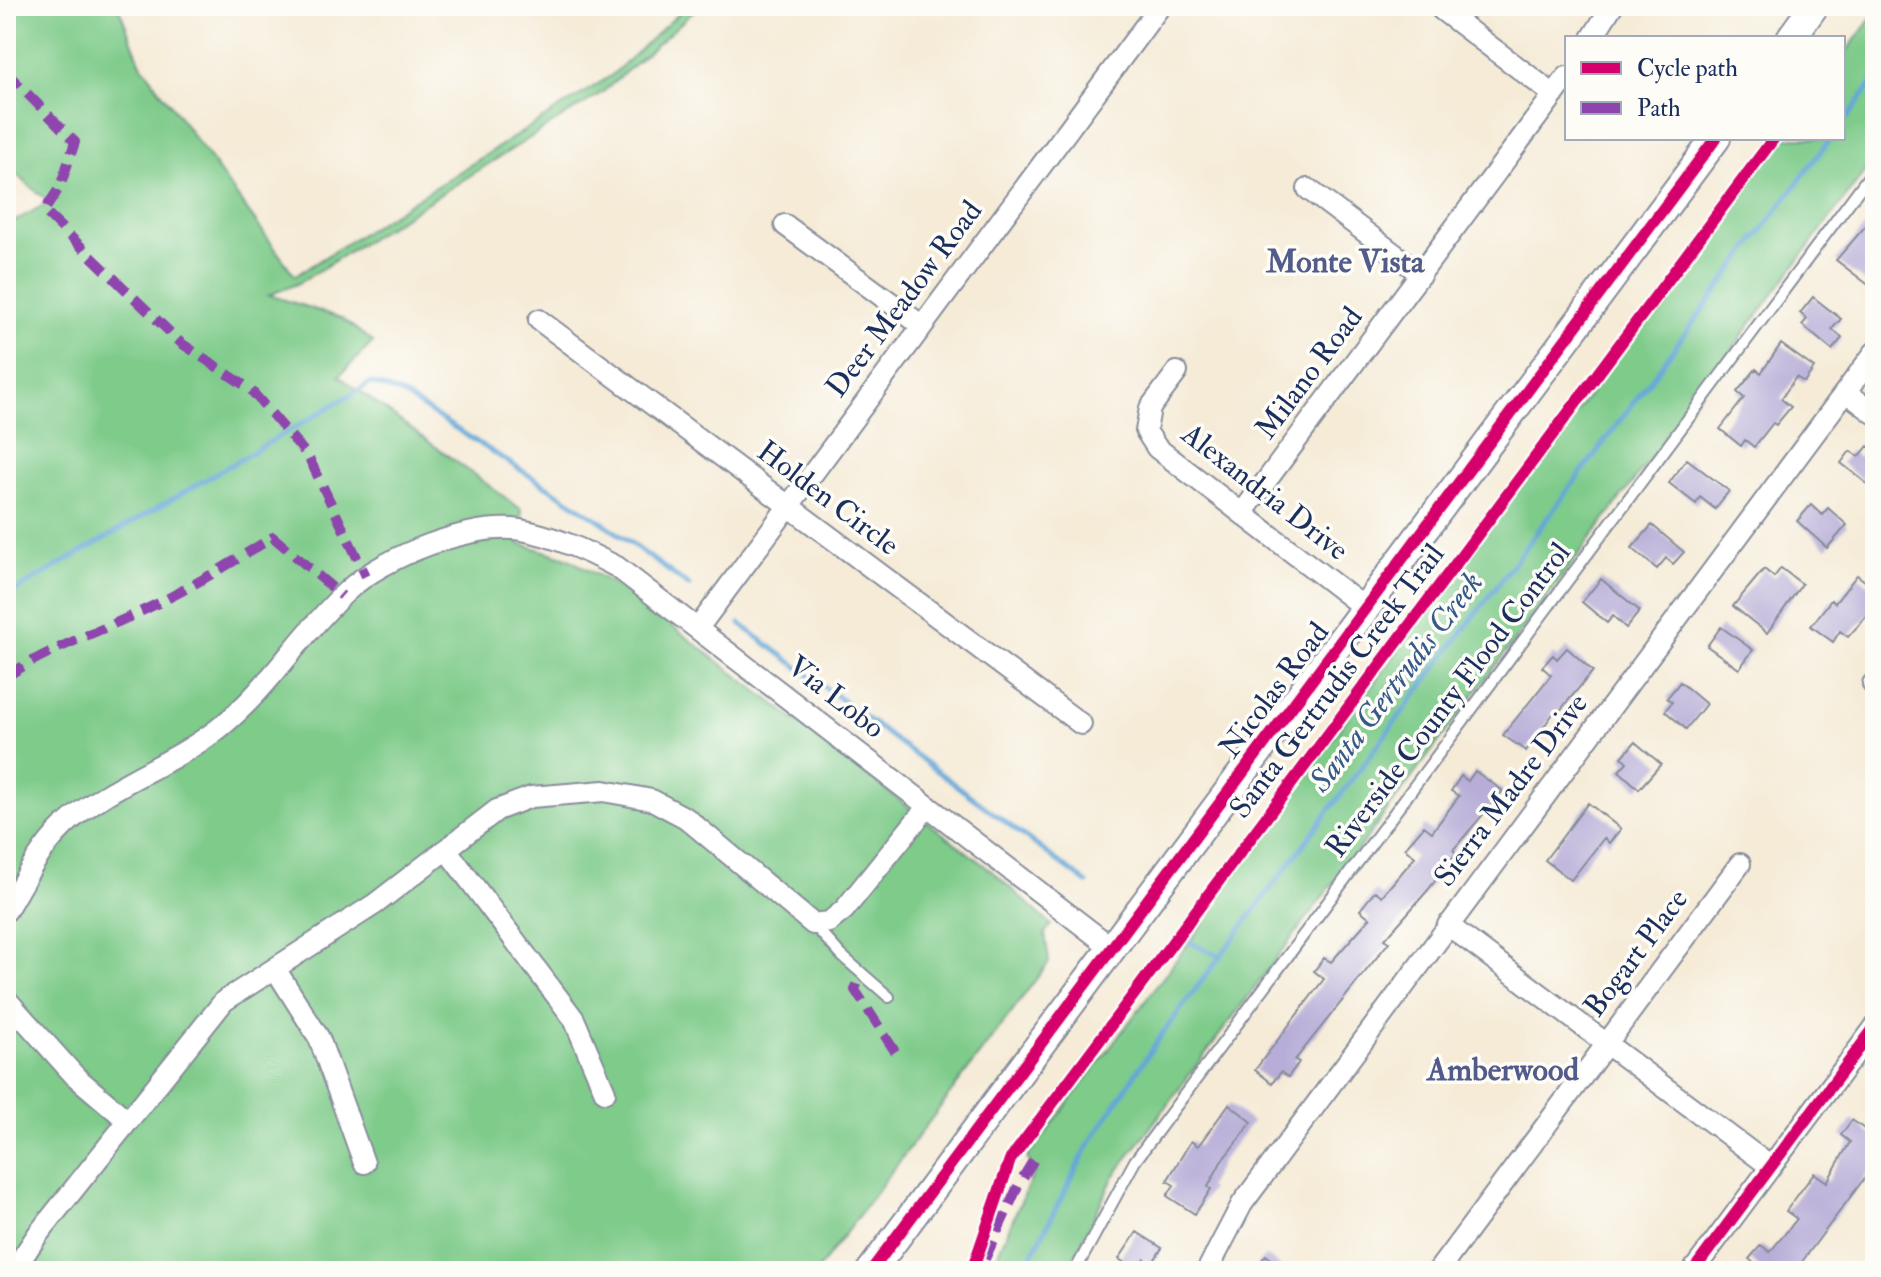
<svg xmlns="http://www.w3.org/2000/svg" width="1881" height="1277" viewBox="0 0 1881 1277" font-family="'IM FELL Double Pica',serif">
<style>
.green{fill:#7ecb8a;stroke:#4c7d74;stroke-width:2}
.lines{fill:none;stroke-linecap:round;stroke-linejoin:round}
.stream{stroke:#64a6d8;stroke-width:5}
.building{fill:#b7add8}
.lane-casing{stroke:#888d9a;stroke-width:14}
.street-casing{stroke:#888d9a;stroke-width:24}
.secondary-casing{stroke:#888d9a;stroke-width:32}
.lane{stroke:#fff;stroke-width:10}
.street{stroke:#fff;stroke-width:20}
.secondary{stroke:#fff;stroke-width:28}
.quiet{stroke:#8e44ad;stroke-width:10;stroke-dasharray:20 10;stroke-linecap:butt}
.cycleway-casing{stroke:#fdfcf7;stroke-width:17}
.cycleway{stroke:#d6006c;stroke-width:12}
.labels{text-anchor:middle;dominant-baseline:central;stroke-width:7;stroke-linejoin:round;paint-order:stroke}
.street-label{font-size:30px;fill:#1b2f5e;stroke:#fdfcf7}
.neighbourhood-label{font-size:32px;font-weight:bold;fill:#525b89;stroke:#fdfcf7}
.water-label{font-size:32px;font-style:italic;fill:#355989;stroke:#fdfcf7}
</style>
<rect width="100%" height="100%" fill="#fdfcf7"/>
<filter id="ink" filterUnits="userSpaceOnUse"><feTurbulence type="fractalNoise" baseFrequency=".0125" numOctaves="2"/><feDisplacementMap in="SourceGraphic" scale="16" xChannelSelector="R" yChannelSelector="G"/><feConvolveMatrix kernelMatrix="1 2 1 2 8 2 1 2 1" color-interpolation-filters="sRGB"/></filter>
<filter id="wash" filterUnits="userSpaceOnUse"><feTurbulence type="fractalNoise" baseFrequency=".006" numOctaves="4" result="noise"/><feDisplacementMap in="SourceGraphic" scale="32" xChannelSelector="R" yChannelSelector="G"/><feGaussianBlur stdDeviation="1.8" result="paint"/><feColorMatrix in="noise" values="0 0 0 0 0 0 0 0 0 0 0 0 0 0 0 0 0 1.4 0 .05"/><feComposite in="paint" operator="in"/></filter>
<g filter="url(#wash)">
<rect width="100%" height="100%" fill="#f5ebd7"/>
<path class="green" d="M6 6H118L141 64 295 276 612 75 687 6H700L603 92 299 283 269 295 341 318 373 342 339 376 522 510 518 543 567 558 613 584 672 626 993 872 1051 925 1045 933 1049 962 817 1271H6V226L49 202 6 166Z
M1875 13V158L1114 1176 1067 1271H990L1035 1170 1027 1158 1216 907 1210 902 1781 138H1843V56Z"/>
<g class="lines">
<path class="stream" d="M1843 123 1875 80
M6 596 371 383 400 393 601 521 689 586
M740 624 1087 883
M1189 942 1221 957
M1024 1271 1088 1146 1157 1041 1831 138"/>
</g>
<g id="blocks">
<path class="building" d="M1875 215V290L1836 260Z
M1813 297 1841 319 1832 329 1842 338 1832 350 1802 325 1807 319 1800 313Z
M1781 344 1814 368 1804 382 1796 377 1781 399 1791 407 1776 425 1773 423 1754 447 1745 440 1741 446 1720 429 1744 398 1737 392 1756 369 1761 373Z
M1868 446 1875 451V490L1841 463 1850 451 1859 457Z
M1687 459 1729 491 1715 509 1700 497 1696 504 1669 483Z
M1811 505 1822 515 1828 508 1847 525 1827 548 1797 521Z
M1652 525 1684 552 1673 564 1666 558 1657 569 1632 548Z
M1781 568 1802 584 1767 633 1733 606 1764 569 1774 577Z
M1857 575 1875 589V607L1848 637 1840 631 1833 642 1811 626 1831 600 1835 603Z
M1601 579 1640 611 1626 628 1613 616 1607 623 1582 602Z
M1721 627 1753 650 1739 669 1707 646Z
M1567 648 1593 671 1558 713 1555 711 1526 751 1503 735 1551 675 1542 667 1553 655 1557 659Z
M1680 682 1706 704 1686 729 1665 711 1672 702 1667 698Z
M1635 742 1661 764 1639 789 1619 771 1627 762 1622 757Z
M1475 771 1503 791 1453 850 1456 853 1428 890 1385 939 1389 942 1295 1060 1299 1062 1288 1077 1281 1072 1272 1083 1255 1070 1324 979 1314 971 1324 958 1331 962 1370 918 1360 910 1375 891 1382 896 1415 857 1405 848 1424 826 1432 832 1459 796 1451 791 1461 776 1468 781Z
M1588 803 1621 829 1609 843 1604 838 1571 880 1545 860Z
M1229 1104 1252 1122 1221 1162 1208 1187 1211 1189 1195 1214 1167 1196 1174 1185 1167 1181 1191 1141 1198 1146Z
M1852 1120 1875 1137V1164L1795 1271H1763L1749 1259 1761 1245 1770 1252 1797 1219 1786 1211 1814 1173 1827 1182 1850 1142 1841 1135Z
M1137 1232 1162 1248 1152 1264 1145 1259 1137 1271 1119 1259Z
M1266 1255 1286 1271H1253Z"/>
</g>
</g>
<g filter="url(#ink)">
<use href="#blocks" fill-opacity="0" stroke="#888d9a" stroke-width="2"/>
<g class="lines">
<defs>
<path id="lane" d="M813 924 842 956 889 997
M1075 1271 1135 1161 1875 168"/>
<path id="street" d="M1442 10 1554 95
M1592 38 1612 6
M1308 189 1421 274
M785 225 921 325
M539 320 1081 724
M1177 372 1150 408 1146 431 1157 448 1366 609
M1846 392 1875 414
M1243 512 1567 77
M698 628 1160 6
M1873 684 1875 682
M446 849 574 1019 605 1092
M6 911C23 882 39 850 64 826 109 784 170 766 218 729 268 690 301 633 347 591 383 557 471 522 521 530 555 536 586 551 617 567L1112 948
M1448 925 1771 1167
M276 970 319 1038 364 1163
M6 999 75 1076 128 1121
M19 1271 24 1255 38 1234 224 1001 375 904 497 810 531 797 604 791 652 800 686 818 813 924 829 922 844 910 928 806
M1207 1271 1242 1204 1875 352
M1438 1271 1740 864
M1693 1271 1875 1027"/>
<path id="secondary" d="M1791 38 1814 6
M871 1271 1716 138"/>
</defs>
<use href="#lane" class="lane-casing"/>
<use href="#street" class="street-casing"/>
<use href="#secondary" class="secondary-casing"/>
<use href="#lane" class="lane"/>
<use href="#street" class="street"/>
<use href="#secondary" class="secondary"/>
<path class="quiet" d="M6 72 75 142 60 187 44 211 181 343 250 389 308 456 366 576
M6 677C49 648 97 633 144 610 189 589 231 563 273 537L342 596
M857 984 855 990 898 1056
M985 1259 1019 1184 1036 1156"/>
<defs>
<path id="cycleway" d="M871 1271 1716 138
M972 1271 1010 1160 1774 138
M1693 1271 1875 1027"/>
</defs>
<use href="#cycleway" class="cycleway-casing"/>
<use href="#cycleway" class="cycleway"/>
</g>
</g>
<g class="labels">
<g class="street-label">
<text transform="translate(904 299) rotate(-53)">Deer Meadow Road</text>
<text transform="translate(1309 373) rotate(-53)">Milano Road</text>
<text transform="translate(1265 492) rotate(38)">Alexandria Drive</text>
<text transform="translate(828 498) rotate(37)">Holden Circle</text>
<text transform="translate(1337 681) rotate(-53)">Santa Gertrudis Creek Trail</text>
<text transform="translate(1274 690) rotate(-53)">Nicolas Road</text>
<text transform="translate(836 697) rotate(38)">Via Lobo</text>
<text transform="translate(1448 700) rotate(-53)">Riverside County Flood Control</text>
<text transform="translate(1511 790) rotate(-53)">Sierra Madre Drive</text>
<text transform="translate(1636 953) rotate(-53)">Bogart Place</text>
</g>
<g class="neighbourhood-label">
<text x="1345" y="262">Monte Vista</text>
<text x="1503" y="1070">Amberwood</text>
</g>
<g class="water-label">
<text transform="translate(1396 682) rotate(-53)">Santa Gertrudis Creek</text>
</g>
</g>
<rect width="1881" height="1277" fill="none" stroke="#fdfcf7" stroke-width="32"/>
<rect x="1565" y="36" width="280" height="104" fill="#fdfcf7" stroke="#a3aaba" stroke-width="2"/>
<rect x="1581" y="62" width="40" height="12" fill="#d6006c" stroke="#a3aaba" stroke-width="2"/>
<text x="1637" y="76" font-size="24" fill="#1b2f5e">Cycle path</text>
<rect x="1581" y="102" width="40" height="12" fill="#8e44ad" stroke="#a3aaba" stroke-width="2"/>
<text x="1637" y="116" font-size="24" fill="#1b2f5e">Path</text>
</svg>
